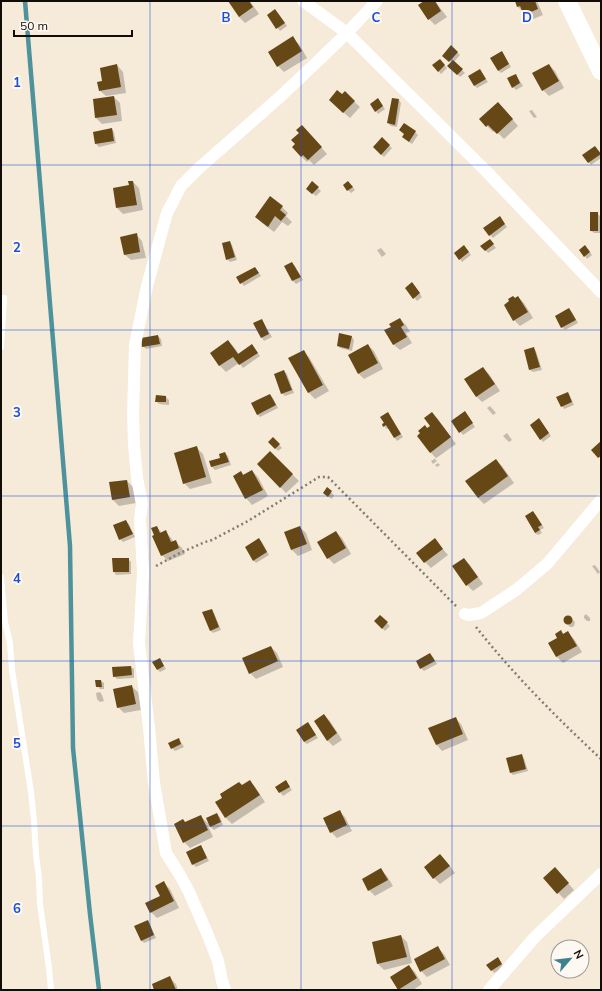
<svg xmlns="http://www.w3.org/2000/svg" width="602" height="991" viewBox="0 0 602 991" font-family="Mulish,sans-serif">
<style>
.shadow{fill:#0003}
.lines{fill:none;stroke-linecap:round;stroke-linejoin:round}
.stream{stroke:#4e929c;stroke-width:4.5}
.building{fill:#664716}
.path{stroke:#847c71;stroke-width:2.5;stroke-dasharray:2 3;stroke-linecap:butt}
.lane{stroke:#fff;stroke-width:6}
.street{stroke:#fff;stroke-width:12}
.secondary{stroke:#fff;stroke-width:18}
.grid{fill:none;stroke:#1d4ed8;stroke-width:1;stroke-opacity:0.55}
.grid-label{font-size:13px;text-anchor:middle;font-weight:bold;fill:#1d4ed8;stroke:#fdf8f1;stroke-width:4;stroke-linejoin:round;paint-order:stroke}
</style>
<rect width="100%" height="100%" fill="#f6ead9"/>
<path class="shadow" d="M229 1H250L259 14 245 23 239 17Z
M426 1H435L447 17 435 25 429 19Z
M516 1H537L543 15 531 20 518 7Z
M278 13 287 26 280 31 268 15Z
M292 38 299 44 307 58 284 72 278 66Z
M457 52 460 55 454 62 465 73 460 77 449 66 452 63 444 55Z
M502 52 504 55 511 67 501 73 498 70Z
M440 60 447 68 441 74 434 66Z
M117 65 123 72 126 93 106 96 99 90 103 82Z
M549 65 555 71 564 88 549 96 543 90Z
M480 71 488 82 477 88 474 85Z
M515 75 518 78 523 86 516 90 513 87Z
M345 93 360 107 350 118 336 106Z
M114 97 120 103 122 121 102 124 96 118 94 100Z
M378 99 385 109 378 114 376 111Z
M399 100 401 103 397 127 391 126 388 123Z
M504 109 518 126 504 139 495 130 493 132 480 119Z
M532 110 537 117 534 118 529 111Z
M112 129 114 132 116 143 99 147 96 144Z
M308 132 327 154 314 165 309 160 307 162 301 156 296 145 300 133Z
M415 132 418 135 412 144 403 137 405 134Z
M382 139 392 148 384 157 374 147Z
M598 150 601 154V158L591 165 589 162Z
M133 182 139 188 143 210 123 214 117 208Z
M312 183 321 191 316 196 307 189Z
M351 185 355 190 351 193 348 190Z
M282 207 288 213 286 216 292 222 288 226 282 222 274 232 262 223 256 217Z
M597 213 600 216 601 233H594L591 231Z
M502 220 507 227 493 238 490 235Z
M136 234 142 241 146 258 131 260 124 254Z
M230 242 232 245 237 260 230 262 227 259Z
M492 243 496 248 488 253 482 246Z
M381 248 386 254 382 257 377 250Z
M467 249 471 255 462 262 460 259Z
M588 249 592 255 587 259 585 256Z
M292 263 295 266 303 280 296 284 293 281 286 266Z
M255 268 261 276 244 286 238 278Z
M415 286 422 297 417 301 406 288Z
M518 297 524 303 533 318 520 326 514 320Z
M569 309 572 312 578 323 565 330 562 327Z
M400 319 406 325 410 332 406 333 412 343 400 350 393 344 392 327Z
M262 320 264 323 272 337 264 341 262 338 255 323Z
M158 336 161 339 162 346 146 349 143 346Z
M352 337 354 340 352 351 340 348 338 345Z
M228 341 234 347 239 354 252 345 260 356 243 368 239 363 226 372 220 366 211 353Z
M368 345 374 351 383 369 364 379 358 373Z
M533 348 536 351 542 370 533 372 530 370Z
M303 351 309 357 329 391 315 399 309 393 290 359Z
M483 368 489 374 500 391 482 402 476 396Z
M284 371 287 374 294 393 285 396 282 393Z
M568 393 570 396 574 405 564 409 562 406Z
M270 395 273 398 278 408 260 417 257 414Z
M166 397 169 400V405L159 404 156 401Z
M490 406 496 413 493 415 487 408Z
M432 413 438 419 456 444 435 459 437 461 433 464 431 461 436 458 430 452 421 434 432 426Z
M467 415 475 427 463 435 452 421Z
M390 416 403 437 397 441 388 428 387 429 384 426Z
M542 423 551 436 543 442 541 439Z
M507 433 512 440 509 442 503 436Z
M273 438 282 448 278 451 270 442Z
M197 448 203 454 212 483 190 489 184 483Z
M270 452 299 481 286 493 258 464Z
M225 453 228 456 231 465 215 470 212 467 211 461 222 458Z
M496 460 502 466 514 483 484 504 478 498 467 481Z
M438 463 440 465 437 467 435 465Z
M252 471 258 477 268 496 252 505 246 498 234 476 241 472 244 475Z
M127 481 133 487 136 503 119 506 113 500Z
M327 489 334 495 332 499 327 496Z
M533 512 536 515 544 528 540 530 542 533 538 535 535 533Z
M126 521 129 524 135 537 123 542 120 539Z
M157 527 162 533 165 531 171 538 174 542H176L182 548 185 554 168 561 162 555 155 536Z
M300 527 306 533 312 550 298 556 292 550 285 533Z
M336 532 342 538 351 554 334 564 328 558Z
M259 539 262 542 269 555 256 563 253 560Z
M435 540 448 555 431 568 425 562Z
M128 559 131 562V574L116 575 114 572Z
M464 559 470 565 483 584 473 591 467 585Z
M595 565 600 572 598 574 592 566Z
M211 610 214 613 221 630 213 633 210 630Z
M586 614 590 618V621H587L584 618V616Z
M380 616 390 626 385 631 375 621Z
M567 617H570L575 622 574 626 572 627H570L565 622V618Z
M561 632 564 635 568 633 574 639 582 652 563 663 557 657 549 643 558 638Z
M271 647 277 653 283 667 256 679 250 673Z
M430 655 433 657 437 664 424 671 421 668Z
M160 659 166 669 160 672 157 669Z
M131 667 134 669V678L117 679 114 676Z
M101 681 104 683V689H100L97 686Z
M131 686 138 692 141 710 124 713 118 707Z
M100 692 102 695 104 701 100 702 97 699 96 693Z
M324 715 330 721 342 740 333 746 327 740Z
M455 718 461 724 468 740 442 751 436 744Z
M308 723 318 738 307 744 304 742Z
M179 739 181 742 184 747 175 751 172 748Z
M521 755 524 758 528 771 513 775 511 773Z
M249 781 255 787 265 802 232 824 226 818 216 803Z
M285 781 292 790 283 796 276 787Z
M339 811 345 817 352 831 337 838 331 832Z
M217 814 220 817 223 825 214 830 207 824 213 837 190 848 184 842 186 823 200 816 210 825Z
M201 846 203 849 209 861 196 867 193 864 188 853Z
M440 855 446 861 455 873 440 884 434 878Z
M381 870 387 876 393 886 375 896 369 890 363 880Z
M561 875 574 890 564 899 544 878Z
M164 883 170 889 179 908 157 918 151 912 162 896Z
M148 921 150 924 156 938 144 943 141 940Z
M401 936 407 942 412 963 384 970 378 964 373 943Z
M438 948 444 954 450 965 427 977 421 971Z
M500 961 504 967 494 973 488 965Z
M409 966 415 972 422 984 413 990H400L399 989Z
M170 978 176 984 178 990H155Z"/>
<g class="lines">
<path class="stream" d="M25 1 70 546 73 748 90 914 99 990"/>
</g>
<path class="building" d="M228 1H249L253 7 239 17Z
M424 1H435L441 11 428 20 418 5Z
M515 1H535L538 9 524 15 520 6 517 7Z
M275 9 285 23 276 29 267 15Z
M293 36 302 51 277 67 268 52Z
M451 45 458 52 449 62 442 56Z
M502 51 509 64 498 71 490 58Z
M440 59 445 65 438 72 432 65Z
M453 60 463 69 457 75 447 66Z
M117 64 121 87 99 91 97 82 102 81 100 68Z
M549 64 559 81 542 91 532 73Z
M480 69 486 79 474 86 468 76Z
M516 74 520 83 512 88 507 78Z
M337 90 342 94 345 91 355 101 343 113 329 100Z
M114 96 117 115 95 118 93 99Z
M378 98 383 106 375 112 370 104Z
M392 98 399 99 395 125 387 123Z
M498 102 513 119 497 134 488 125 486 127 479 119Z
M404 123 416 131 409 142 402 137 404 134 399 130Z
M302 125 322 147 308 160 303 155 301 157 292 147 295 144 291 140 299 133 296 130Z
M112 128 114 141 95 144 93 132Z
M382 137 390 145 381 155 373 147Z
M595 146 601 154 588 163 582 155Z
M128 181H133L137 205 116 208 113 188 129 185Z
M312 181 319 187 312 194 306 189Z
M348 181 353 187 347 191 343 185Z
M270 196 283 206 280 210 286 215 281 221 275 216 268 227 255 217Z
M590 212H598V231H590Z
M500 216 505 224 489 236 483 228Z
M137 233 140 252 124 255 120 237Z
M490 239 494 244 485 251 480 246Z
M230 241 235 257 226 260 222 243Z
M464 245 469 252 459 260 454 253Z
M585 245 590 252 584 257 579 250Z
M292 262 301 277 292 281 284 266Z
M255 267 259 273 240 284 236 277Z
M412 282 420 293 413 299 405 288Z
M513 296 515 298 518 296 528 312 513 321 504 305 509 301 508 299Z
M569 308 576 320 561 328 555 316Z
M400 318 404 325 401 327 407 337 393 345 384 330 391 327 389 324Z
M262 319 269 334 261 338 253 323Z
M339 333 352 336 349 349 337 346Z
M158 335 160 344 142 347 141 338Z
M228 340 238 354 252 344 258 353 239 365 233 357 219 366 210 353Z
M368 344 378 363 358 374 348 355Z
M534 347 540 367 529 370 524 350Z
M304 350 323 385 308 393 288 358Z
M483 367 495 384 476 397 464 379Z
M284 370 292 390 281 394 274 374Z
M568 392 572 402 561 407 556 397Z
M270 394 276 405 257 415 251 403Z
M156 395 166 396V402H155Z
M465 411 473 423 459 433 451 421Z
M388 412 401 434 394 438 386 425 383 427 382 424 384 423 380 417Z
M432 412 451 437 430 453 417 436 420 433 418 431 425 425 427 428 430 426 424 418Z
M539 418 549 433 540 440 530 425Z
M273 437 280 444 275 449 268 442Z
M601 441V456L598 458 591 450Z
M197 446 206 477 183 484 174 453Z
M270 451 293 474 280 488 257 464Z
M225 452 229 462 211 467 209 461 220 458 219 454Z
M496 459 508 476 478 498 465 481Z
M252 470 263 490 245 499 233 476 241 471 243 475Z
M127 480 130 497 112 500 109 482Z
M327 487 332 491 328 497 323 493Z
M533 511 542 525 538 527 540 530 535 533 525 516Z
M126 520 133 534 119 540 113 525Z
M157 526 160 533 166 530 171 542 176 540 179 548 161 556 152 536 154 535 151 528Z
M300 526 307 544 291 550 284 532Z
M336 531 346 548 327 559 317 542Z
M259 538 267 552 253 561 245 547Z
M435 538 443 549 424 563 416 553Z
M112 558H129V572H113Z
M464 558 478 577 466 586 452 566Z
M212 609 219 627 210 631 202 612Z
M380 615 388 622 382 629 374 621Z
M563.5 620a4.5 4.5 0 1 1 9 0a4.5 4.5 0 1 1-9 0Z
M561 630 563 634 568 631 577 646 556 657 548 643 557 638 555 634Z
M271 646 278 661 249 674 242 658Z
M430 653 435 661 420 669 416 661Z
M160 658 164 666 157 670 152 662Z
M131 666 132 675 113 677 112 667Z
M95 680H101L102 687H96Z
M132 685 136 704 117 708 113 689Z
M324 714 337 733 327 741 314 721Z
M456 717 463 734 436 745 428 728Z
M308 722 316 735 304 742 296 730Z
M179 738 181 744 171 749 168 743Z
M522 754 526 769 510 773 506 758Z
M250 780 260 795 225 818 215 802 222 798 220 794 239 782 242 785Z
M286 780 290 787 279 793 275 787Z
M340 810 347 825 330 833 323 818Z
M217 813 221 822 210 827 206 818Z
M201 815 208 830 183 843 174 824 183 819 185 822Z
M201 845 207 858 192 865 186 852Z
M440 854 450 866 433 879 424 867Z
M555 867 569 883 557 894 543 878Z
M381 868 388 880 368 891 362 879Z
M164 881 174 901 150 913 145 903 160 896 155 886Z
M148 920 154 935 141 941 134 926Z
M401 935 407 957 377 964 372 942Z
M438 946 445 959 420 972 414 959Z
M498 957 502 964 491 971 486 965Z
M409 965 417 978 398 990 390 977Z
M170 976 176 990H154L152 984Z"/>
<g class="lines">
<path class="path" d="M156 566 178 554 205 542 212 540 248 521 319 477H328L456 606
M476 627C513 674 557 718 601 759"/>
<path class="lane" d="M1 347 4 298
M1 577 5 622 10 643 12 670 31 792 34 821 36 855 39 878 40 904 49 968 51 990"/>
<path class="street" d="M303 1 347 33 487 172 601 292
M465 614 469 615 481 613 516 590 547 564 601 500
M225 990 222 981 218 961 207 933 189 892 180 875 166 853 154 783 149 728 139 643 143 573 140 519 142 504 137 478 134 445 133 414 135 345 147 286 167 213 181 186 199 168 281 96 320 59 347 33 377 1
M489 990 535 937 601 874"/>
<path class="secondary" d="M567 1 601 71"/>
</g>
<path class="grid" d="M150 1V990M301 1V990M452 1V990M1 165H601M1 330H601M1 496H601M1 661H601M1 826H601"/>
<g class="grid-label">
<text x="226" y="22">B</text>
<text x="376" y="22">C</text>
<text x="527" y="22">D</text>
<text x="17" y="87">1</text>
<text x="17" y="252">2</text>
<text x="17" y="417">3</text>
<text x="17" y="583">4</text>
<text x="17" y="748">5</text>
<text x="17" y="913">6</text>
</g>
<rect width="602" height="991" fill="none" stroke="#110c07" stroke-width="4"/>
<g transform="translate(570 959) rotate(62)"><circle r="19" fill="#fdf8f1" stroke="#9f9a93"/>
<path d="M0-3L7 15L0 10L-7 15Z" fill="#3c828e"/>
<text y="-6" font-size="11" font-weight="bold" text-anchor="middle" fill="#110c07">N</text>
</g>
<path d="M14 30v6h118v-6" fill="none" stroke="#110c07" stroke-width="2"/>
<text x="20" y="30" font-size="12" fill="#110c07" stroke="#fdf8f1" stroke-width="3" paint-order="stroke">50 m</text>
</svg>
